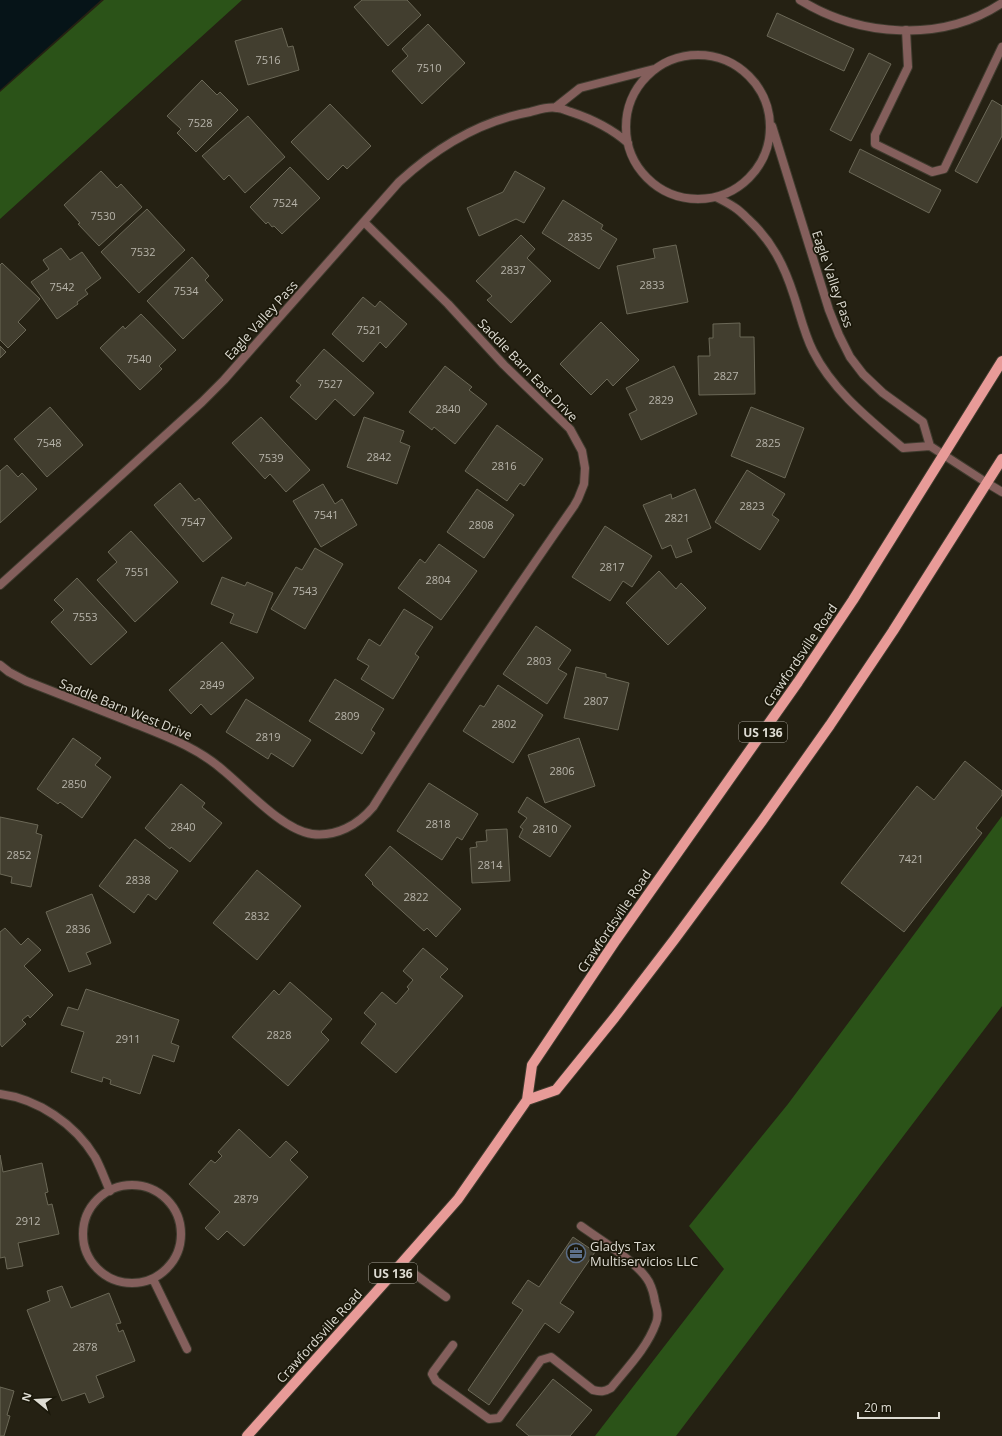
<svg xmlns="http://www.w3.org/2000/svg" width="1002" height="1436" viewBox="0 0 1002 1436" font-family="'Open Sans',sans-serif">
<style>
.green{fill:#2b5318}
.water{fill:#061418}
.building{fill:#423e2f;stroke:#6b6857}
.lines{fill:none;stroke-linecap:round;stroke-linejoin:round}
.lane-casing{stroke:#3f3b2e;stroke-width:10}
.street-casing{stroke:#3f3b2e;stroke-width:10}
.primary-casing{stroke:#3f3b2e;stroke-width:12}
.lane{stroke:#845f5c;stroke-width:8}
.street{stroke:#845f5c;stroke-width:8}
.primary{stroke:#e89b98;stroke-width:10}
.labels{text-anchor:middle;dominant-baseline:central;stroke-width:3.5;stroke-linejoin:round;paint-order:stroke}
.number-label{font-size:11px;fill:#b7b4aa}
.shield{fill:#1b180a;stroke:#a4a197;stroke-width:1}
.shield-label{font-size:12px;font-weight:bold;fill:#dedcd3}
.street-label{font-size:13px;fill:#dedcd3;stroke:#1b180a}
.poi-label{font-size:13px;fill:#dedcd3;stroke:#1b180a;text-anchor:start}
</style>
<rect width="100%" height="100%" fill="#252113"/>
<path class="green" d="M104 0H242L0 219V92Z
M1002 816V1006L676 1436H595L724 1269 689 1226 788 1104Z"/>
<path class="water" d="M0 0H101L0 90Z"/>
<path class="building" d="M362 0H407L421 15 388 46 354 7Z
M777 13 854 49 844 71 767 36Z
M428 24 465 63 422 104 392 71 408 56 402 49Z
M282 28 288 47 293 46 299 70 248 85 235 41Z
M869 53 891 64 851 141 830 130Z
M202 80 217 95 220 92 238 110 196 152 177 133 181 129 167 116Z
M992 100 1002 106V136L977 183 955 171Z
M330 104 371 146 347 169 343 165 328 180 291 142Z
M248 116 285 157 245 193 229 175 224 180 202 156Z
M860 149 941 190 929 213 849 172Z
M290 167 320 198 282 234 274 226 272 227 268 222 266 224 250 207Z
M101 171 117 188 121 184 142 207 99 246 78 224 80 223 64 205Z
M515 171 545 188 524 223 516 219 479 236 467 208 503 192Z
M563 200 603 225 601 229 617 239 599 269 542 233Z
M147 209 185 250 139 293 101 252Z
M521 235 535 249 527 258 551 281 511 323 487 300 492 296 476 281Z
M676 245 688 302 627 314 617 266 655 258 653 249Z
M61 248 70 260 82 252 101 278 85 290 88 294 77 302 78 304 57 319 31 282 49 269 43 260Z
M192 257 209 276 205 280 223 300 183 339 147 301Z
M2 263 40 299 18 322 26 330 8 348 0 340V265Z
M363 297 375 307 380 301 407 324 386 348 380 342 363 362 332 334Z
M141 314 176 350 159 366 162 369 140 390 100 348 123 326 125 329Z
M601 322 639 360 613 386 607 379 591 395 560 364Z
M740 323V337H754L755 394 699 395 698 356H710L709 338H713V324Z
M0 346 6 352 0 358Z
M324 349 374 393 354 416 335 399 316 420 290 397 301 385 296 381Z
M445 366 472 387 469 390 487 404 455 444 434 427 432 430 409 412Z
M674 366 697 414 641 440 629 414 637 410 626 388Z
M50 407 83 445 47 477 14 439Z
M751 407 804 428 785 478 731 456Z
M261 417 310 470 286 492 270 474 265 479 232 443Z
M364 417 404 431 400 442 410 446 397 484 347 467Z
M497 425 543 459 524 486 520 483 507 501 465 471Z
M7 465 18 477 22 473 37 489 0 523V471Z
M747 470 785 494 772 515 779 520 760 550 715 522Z
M180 483 195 501 199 498 232 538 203 562 154 505Z
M323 484 335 504 342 499 357 525 321 547 293 501Z
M477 489 514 515 484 558 447 532Z
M695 489 711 528 687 539 692 552 676 558 671 545 662 549 643 505 671 494 672 499Z
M605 526 652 556 632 587 623 581 610 601 572 577Z
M131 531 178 582 135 622 97 580 117 562 108 552Z
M439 544 477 571 441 620 398 588 420 559 425 563Z
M315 548 343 564 305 629 271 609 296 567 302 570Z
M659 571 676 589 681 583 706 608 668 645 626 603Z
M222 577 245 586 247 582 273 593 257 633 230 623 234 614 211 604Z
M77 578 127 632 91 665 51 622 64 610 54 600Z
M404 609 433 627 415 654 419 657 393 699 361 679 369 666 357 659 369 639 380 646Z
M536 626 571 650 558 669 567 674 547 704 503 674Z
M222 642 254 678 211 715 201 704 191 714 169 690Z
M576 667 606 674V677L629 683 618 730 564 718Z
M335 679 384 709 371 730 375 733 362 754 309 721Z
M498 685 543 715 513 763 463 731 480 705 484 707Z
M246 699 311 740 293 767 271 753 268 759 226 732Z
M73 738 101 758 95 765 111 777 82 818 60 802 58 804 37 789Z
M579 738 595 786 545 803 528 755Z
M965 761 1002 791V795L976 828 982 833 904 932 841 883 917 786 934 800Z
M429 783 478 814 462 840 457 837 442 860 397 831Z
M181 784 205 803 202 807 222 823 190 862 171 847 170 849 145 828Z
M527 797 571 826 550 857 519 837 523 829 520 827 527 818 518 812Z
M0 817 38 825 36 833 42 835 31 887 11 883 12 877 0 874Z
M507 829 510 881 472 883 470 848 477 847 476 842 487 841 486 830Z
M135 839 178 871 156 900 148 894 134 913 99 886Z
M390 846 461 909 436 937 427 928 424 931 372 884 373 883 365 875Z
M257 870 301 906 257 960 213 923Z
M92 894 111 943 86 953 91 964 69 972 46 912Z
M5 928 21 945 28 938 41 950 24 966 53 995 30 1018 28 1015 22 1020 26 1024 2 1047 0 1044V932Z
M423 948 448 969 440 977 463 996 396 1073 361 1043 376 1024 364 1013 382 992 396 1004 409 989 407 987 413 980 403 971Z
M290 982 332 1019 321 1032 329 1040 288 1086 232 1037 274 990 279 995Z
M86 989 179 1020 171 1043 179 1046 174 1062 153 1055 140 1094 110 1084 111 1080 103 1077 102 1082 71 1072 84 1032 61 1025 68 1007 78 1010Z
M239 1129 270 1158 286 1141 298 1152 290 1160 308 1177 244 1246 227 1231 218 1240 205 1228 220 1212 189 1184 211 1160 215 1163 222 1156 218 1152Z
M0 1155 3 1172 42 1163 48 1192 45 1193 48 1205 52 1204 59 1234 18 1243 23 1266 7 1269 5 1257 0 1258Z
M573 1237 595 1252 560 1303 574 1312 559 1333 545 1323 489 1405 468 1390 523 1310 512 1303 528 1280 539 1287Z
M62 1286 71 1308 109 1293 121 1323 116 1324 119 1332 123 1330 135 1361 96 1376 104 1397 89 1403 85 1393 62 1401 27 1310 50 1301 47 1291Z
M553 1379 592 1410 570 1436H529L516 1425Z
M0 1387 14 1391 7 1415 10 1416 4 1436H0Z"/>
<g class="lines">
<defs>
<path id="lane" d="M906 30 908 67 875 135V144L932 172 944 169 1002 47
M987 483 1002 492
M401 1264 446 1297
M453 1345 433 1372 432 1374 436 1381 489 1419 499 1418 541 1360 551 1357 593 1390C601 1392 604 1392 611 1388 627 1368 647 1348 656 1323 659 1316 657 1309 655 1302 654 1295 652 1288 649 1282 638 1262 600 1240 581 1226"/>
<path id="street" d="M800 0C860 37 942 43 1002 3
M626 127a72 72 0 1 1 144 0a72 72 0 1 1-144 0Z
M556 107 580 88 654 69
M772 126 829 310 839 335 850 357 863 374 883 393 923 422 930 446
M716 197C722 200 728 203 734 207 739 210 744 215 748 219 772 241 784 265 794 296 800 314 804 333 813 351 833 391 869 419 903 448L930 446 987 483
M0 585 202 402 224 380 399 182C436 148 479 121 530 112 538 110 548 106 557 108 562 108 567 111 571 112 592 119 611 128 628 143
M0 665 9 672 26 681C60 694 94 708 128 721 162 735 196 746 224 771 247 790 283 830 312 834 336 837 358 825 373 807 437 705 505 605 574 506L578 499 584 484 585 468 582 451 570 429 504 365 448 304 364 222
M0 1094C38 1099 75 1124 95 1157 101 1168 105 1180 110 1191
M83 1234a49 49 0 1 1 98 0a49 49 0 1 1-98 0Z
M153 1279 187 1349"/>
<path id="primary" d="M527 1100 556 1090 615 1017 674 940 762 821 830 725 893 631 1002 459
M247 1436 385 1282 458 1199 527 1100 532 1065 616 940 798 682 853 600 1002 361"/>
</defs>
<use href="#lane" class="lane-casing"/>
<use href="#street" class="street-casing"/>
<use href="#primary" class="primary-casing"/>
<use href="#lane" class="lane"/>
<use href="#street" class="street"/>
<use href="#primary" class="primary"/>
</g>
<defs>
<symbol id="office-ring" viewBox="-11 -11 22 22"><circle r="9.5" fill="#1b180a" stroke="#5c6f8a" stroke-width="1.5"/><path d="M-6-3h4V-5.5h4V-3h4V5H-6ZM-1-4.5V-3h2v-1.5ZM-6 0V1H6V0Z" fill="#5c6f8a"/></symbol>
</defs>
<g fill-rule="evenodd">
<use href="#office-ring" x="565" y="1242" width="22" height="22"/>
</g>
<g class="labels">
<g class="number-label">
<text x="268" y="59">7516</text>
<text x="429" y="67">7510</text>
<text x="200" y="122">7528</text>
<text x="285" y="202">7524</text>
<text x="103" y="215">7530</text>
<text x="580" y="236">2835</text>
<text x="143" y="251">7532</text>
<text x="513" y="269">2837</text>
<text x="652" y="284">2833</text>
<text x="62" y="286">7542</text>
<text x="186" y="290">7534</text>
<text x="369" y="329">7521</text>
<text x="139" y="358">7540</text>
<text x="726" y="375">2827</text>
<text x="330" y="383">7527</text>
<text x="661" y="399">2829</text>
<text x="448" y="408">2840</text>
<text x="49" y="442">7548</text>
<text x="768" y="442">2825</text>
<text x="379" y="456">2842</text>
<text x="271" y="457">7539</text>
<text x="504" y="465">2816</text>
<text x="752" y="505">2823</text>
<text x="326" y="514">7541</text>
<text x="677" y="517">2821</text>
<text x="193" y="521">7547</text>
<text x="481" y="524">2808</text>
<text x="612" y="566">2817</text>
<text x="137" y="571">7551</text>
<text x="438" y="579">2804</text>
<text x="305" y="590">7543</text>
<text x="85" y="616">7553</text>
<text x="539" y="660">2803</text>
<text x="212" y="684">2849</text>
<text x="596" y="700">2807</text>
<text x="347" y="715">2809</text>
<text x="504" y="723">2802</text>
<text x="268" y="736">2819</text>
<text x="562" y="770">2806</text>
<text x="74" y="783">2850</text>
<text x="438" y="823">2818</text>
<text x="183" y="826">2840</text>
<text x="545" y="828">2810</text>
<text x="19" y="854">2852</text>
<text x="911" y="858">7421</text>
<text x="490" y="864">2814</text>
<text x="138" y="879">2838</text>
<text x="416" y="896">2822</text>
<text x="257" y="915">2832</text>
<text x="78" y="928">2836</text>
<text x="279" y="1034">2828</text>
<text x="128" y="1038">2911</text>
<text x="246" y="1198">2879</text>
<text x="28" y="1220">2912</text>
<text x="85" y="1346">2878</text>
</g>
<g class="shield">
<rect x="739" y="722" width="48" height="20" rx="3"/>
<rect x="369" y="1263" width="48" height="20" rx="3"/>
</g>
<g class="shield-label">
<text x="763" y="732">US 136</text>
<text x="393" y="1273">US 136</text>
</g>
<g class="street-label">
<text transform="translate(833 279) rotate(71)">Eagle Valley Pass</text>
<text transform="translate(261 320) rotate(-48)">Eagle Valley Pass</text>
<text transform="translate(528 370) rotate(46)">Saddle Barn East Drive</text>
<text transform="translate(800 655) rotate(-56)">Crawfordsville Road</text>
<text transform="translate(126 709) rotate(22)">Saddle Barn West Drive</text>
<text transform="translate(614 921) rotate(-56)">Crawfordsville Road</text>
<text transform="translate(319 1336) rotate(-48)">Crawfordsville Road</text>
</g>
<g class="poi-label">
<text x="590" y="1246">Gladys Tax<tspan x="590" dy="15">Multiservicios LLC</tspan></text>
</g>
</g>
<g transform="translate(36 1400) rotate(288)" stroke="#1b180a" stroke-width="3" paint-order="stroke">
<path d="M0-3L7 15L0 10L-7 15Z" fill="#dedcd3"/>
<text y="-6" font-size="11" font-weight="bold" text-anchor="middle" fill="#dedcd3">N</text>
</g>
<path d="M858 1412v6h81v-6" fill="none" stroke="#dedcd3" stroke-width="2"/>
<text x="864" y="1412" font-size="12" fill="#dedcd3" stroke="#1b180a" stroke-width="3" paint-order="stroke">20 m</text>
</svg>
